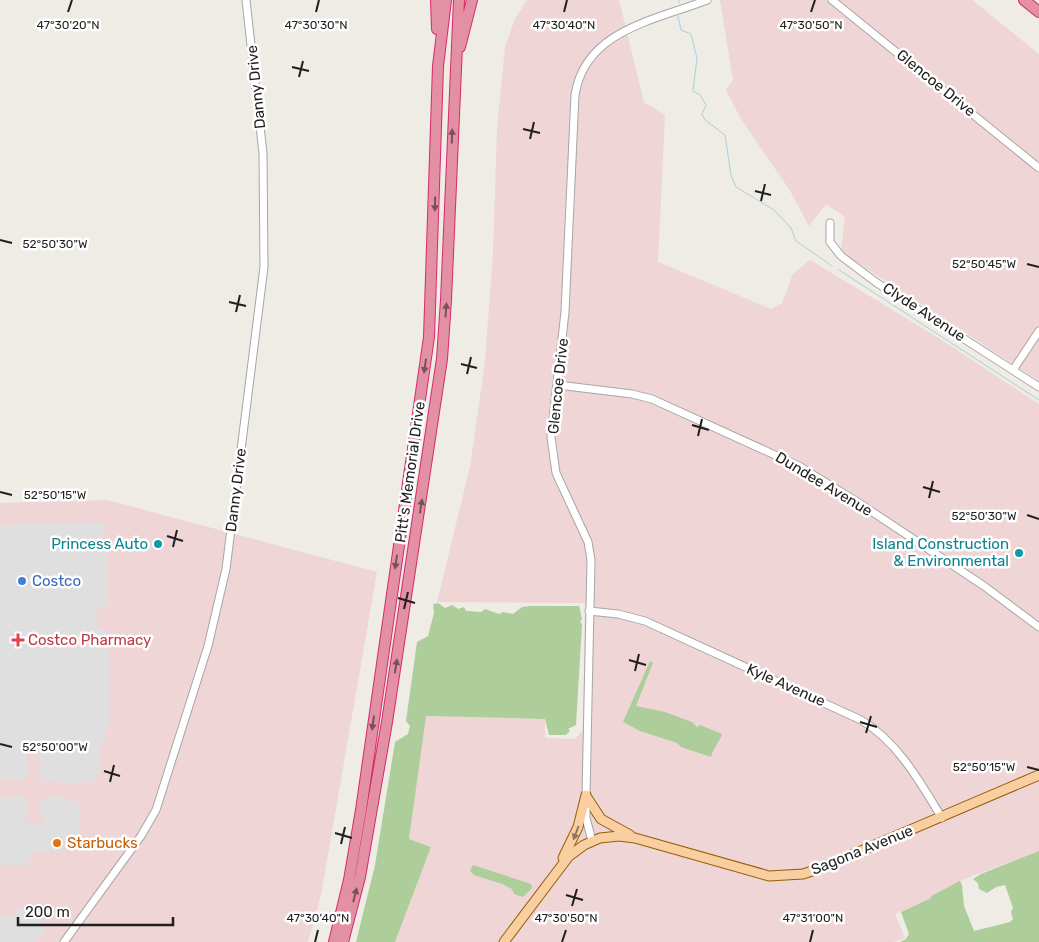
<svg xmlns="http://www.w3.org/2000/svg" width="1039" height="942" viewBox="0 0 1039 942" font-family="Rubik,sans-serif">
<style>
.commercial{fill:#efd5d5}
.forest{fill:#adcd9b}
.parking{fill:#dfdfdf}
.lines{fill:none;stroke-linecap:round;stroke-linejoin:round}
.stream{stroke:#a7d2db;stroke-width:1}
.minor-casing{stroke:#a6a6a6;stroke-width:9}
.major-casing{stroke:#955d05;stroke-width:11}
.highway-casing{stroke:#d52a6e;stroke-width:12}
.minor{stroke:#fff;stroke-width:7}
.major{stroke:#f9cea1;stroke-width:9}
.highway{stroke:#e490a4;stroke-width:10}
.oneway{fill:#78525b}
.oneway2{fill:#8c7660}
.ticks{fill:none;stroke:#1f1f1f;stroke-width:2}
.culture-dot{fill:#0f9aa8;stroke:#fff;stroke-width:2}
.shop-dot{fill:#3f7fe0;stroke:#fff;stroke-width:2}
.health-dot{fill:#e0444e;stroke:#fff;stroke-width:2}
.food-dot{fill:#e8710a;stroke:#fff;stroke-width:2}
.labels{text-anchor:middle;dominant-baseline:central;stroke-width:5;stroke-linejoin:round;paint-order:stroke}
.street-label{font-size:15px;fill:#1f1f1f;stroke:#fff}
.culture-label{font-size:15px;fill:#0d838f;stroke:#fff;text-anchor:end}
.shop-label{font-size:15px;fill:#366cbe;stroke:#fff;text-anchor:start}
.health-label{font-size:15px;fill:#be3a42;stroke:#fff;text-anchor:start}
.food-label{font-size:15px;fill:#c56008;stroke:#fff;text-anchor:start}
.ticks-label{font-size:12px;text-anchor:middle;fill:#1f1f1f;stroke:#fff;stroke-width:5;stroke-linejoin:round;paint-order:stroke}
</style>
<rect width="100%" height="100%" fill="#efebe5"/>
<path class="commercial" d="M527 0H619L644 102 665 115 658 262 771 309 782 303 793 274 810 260 937 337 1039 404V851L967 878 931 896V898L895 914 905 938 894 942H395L431 847 409 839 425 716 545 719V738L575 739 583 730 585 603 437 602 470 467 485 362 493 253 497 129 505 47 515 19Z
M720 0H972L1039 54V381L841 252 845 217 826 204 809 226 789 189 741 119 726 90 733 80Z
M107 500 377 572 321 895 308 942H0V503Z"/>
<path class="forest" d="M438 603 445 608 452 605 458 609 464 607 466 611 481 612 485 609 499 614 503 612 513 614 522 607 530 606H579L582 619 580 622 582 624 576 725 568 729 570 731 566 735H549L545 719 426 716 409 839 431 847 395 942H356L375 865 395 742 408 734 410 726 406 721 417 642 428 636 434 613 433 604Z
M650 661 653 663 636 706 665 712 692 722 697 727 700 725 720 733 722 734C719 743 713 748 711 757L681 747 677 743 640 731 623 722Z
M1039 851V942H900L906 939 909 934 901 912 931 898V896L960 881 962 885 964 906 974 931 1010 922 1013 919 1011 912 1013 908 1005 885 996 887 987 893 979 889 978 883 973 879 981 874Z
M473 865 531 884 532 888 523 897 514 894 512 889 502 884 474 875 470 871Z"/>
<path class="parking" d="M101 522V524H105L106 533 102 534V549H106L108 605 102 606V609H98L96 606 97 628H103V632H108L110 730H105L106 741 95 743 100 744V773H96V782L57 783 56 779H52V782H44V778H39L38 743 42 741H24V743H27L28 777H24V780H0V745L5 744V741H0V525Z
M24 796V801H28V819H24V824L45 823V819H41L40 801H45V797L65 796 66 800 77 801 79 805V844H66V848L62 851 32 852V860H28V865L0 866V797Z
M32 903 46 932 34 942H0V917L6 915 13 918 17 916 15 910Z"/>
<g class="lines">
<path class="stream" d="M679 0V3
M678 16 681 30 691 34 697 58 693 91 700 95 706 105 702 114 705 120 725 135 731 175 736 187 774 210 791 228 796 241 832 266
M839 270 1039 400"/>
<defs>
<path id="minor" d="M832 0 1039 168
M830 223V242L841 256 877 283 1039 387
M1013 370 1039 331
M558 385 632 394 652 399 799 466 862 505 984 586 1039 627
M589 611 618 614 645 621 861 720C898 742 920 782 942 818
M592 841 586 818V795L591 560 588 542 556 473 551 437 565 312 575 95C585 30 656 20 707 0
M64 942 141 836 156 810 208 646 226 569 264 267 263 153 246 0"/>
<path id="major" d="M586 796 601 819 630 835
M563 858 578 827 586 795
M504 942 569 856 584 845 600 838 619 836 635 838 769 876 803 874 821 868 1039 775"/>
<path id="highway" d="M436 0 437 29
M1024 0 1039 12
M460 47 472 0
M334 942 349 880 361 810 429 337 438 66 446 0
M343 942 360 877 387 722 442 359 446 300 459 0"/>
</defs>
<use href="#minor" class="minor-casing"/>
<use href="#major" class="major-casing"/>
<use href="#highway" class="highway-casing"/>
<use href="#minor" class="minor"/>
<use href="#major" class="major"/>
<use href="#highway" class="highway"/>
</g>
<defs><path id="oneway-solid" d="M-6-.8H1V-3.2L6.5 0L1 3.2V.8H-6Z" transform="scale(1.25)"/></defs>
<g class="oneway">
<use href="#oneway-solid" transform="translate(452 136) rotate(-88)"/>
<use href="#oneway-solid" transform="translate(435 204) rotate(91)"/>
<use href="#oneway-solid" transform="translate(446 310) rotate(-86)"/>
<use href="#oneway-solid" transform="translate(425 366) rotate(98)"/>
<use href="#oneway-solid" transform="translate(421 506) rotate(-81)"/>
<use href="#oneway-solid" transform="translate(396 562) rotate(98)"/>
<use href="#oneway-solid" transform="translate(396 666) rotate(-81)"/>
<use href="#oneway-solid" transform="translate(373 723) rotate(98)"/>
<use href="#oneway-solid" transform="translate(355 895) rotate(-76)"/>
</g>
<use class="oneway2" href="#oneway-solid" transform="translate(576 833) rotate(111)"/>
<path class="ticks" d="M68 12 72 0M316 12 319 0M564 12 567 0M811 12 815 0M292 67 309 71M299 77 303 61M523 129 540 133M530 139 534 122M755 191 771 195M761 201 765 184M0 240 12 243M1027 264 1039 267M229 302 246 306M236 312 240 295M461 364 477 368M467 374 471 357M692 425 709 430M698 436 702 419M923 487 940 492M0 492 12 495M929 498 933 481M1027 515 1039 519M167 536 183 541M173 547 177 530M398 598 415 603M404 609 408 592M629 660 646 665M635 671 639 654M860 722 877 727M866 733 871 716M0 744 12 747M1027 767 1039 770M104 771 120 776M110 782 114 765M335 833 352 838M341 844 345 827M566 895 583 900M572 906 577 889M315 942 318 930M562 942 566 930M810 942 813 930"/>
<g class="culture-dot">
<circle cx="158" cy="544" r="5"/>
<circle cx="1019" cy="553" r="5"/>
</g>
<circle class="shop-dot" cx="22" cy="581" r="5"/>
<path class="health-dot" d="M15.5 632.5h5v5h5v5h-5v5h-5v-5h-5v-5h5z"/>
<circle class="food-dot" cx="57" cy="843" r="5"/>
<g class="labels">
<g class="street-label">
<text transform="translate(936 83) rotate(39)">Glencoe Drive</text>
<text transform="translate(256 87) rotate(-96)">Danny Drive</text>
<text transform="translate(924 312) rotate(33)">Clyde Avenue</text>
<text transform="translate(558 386) rotate(-84)">Glencoe Drive</text>
<text transform="translate(410 472) rotate(-82)">Pitt's Memorial Drive</text>
<text transform="translate(824 484) rotate(31)">Dundee Avenue</text>
<text transform="translate(236 490) rotate(-83)">Danny Drive</text>
<text transform="translate(786 685) rotate(24)">Kyle Avenue</text>
<text transform="translate(862 850) rotate(-22)">Sagona Avenue</text>
</g>
<g class="culture-label">
<text x="148" y="544">Princess Auto</text>
<text x="1009" y="544">Island Construction<tspan x="1009" dy="17">&amp; Environmental</tspan></text>
</g>
<g class="shop-label">
<text x="32" y="581">Costco</text>
</g>
<g class="health-label">
<text x="28" y="640">Costco Pharmacy</text>
</g>
<g class="food-label">
<text x="67" y="843">Starbucks</text>
</g>
</g>
<g class="ticks-label">
<text x="68" y="29">47°30'20"N</text>
<text x="316" y="29">47°30'30"N</text>
<text x="564" y="29">47°30'40"N</text>
<text x="811" y="29">47°30'50"N</text>
<text x="55" y="248">52°50'30"W</text>
<text x="984" y="268">52°50'45"W</text>
<text x="55" y="499">52°50'15"W</text>
<text x="984" y="520">52°50'30"W</text>
<text x="55" y="751">52°50'00"W</text>
<text x="984" y="771">52°50'15"W</text>
<text x="318" y="922">47°30'40"N</text>
<text x="566" y="922">47°30'50"N</text>
<text x="813" y="922">47°31'00"N</text>
</g>
<path d="M18 917v8h155v-8" fill="none" stroke="#1f1f1f" stroke-width="2.5"/>
<text x="25" y="917" font-size="15" fill="#1f1f1f" stroke="#ffffff" stroke-width="4" paint-order="stroke">200 m</text>
</svg>
